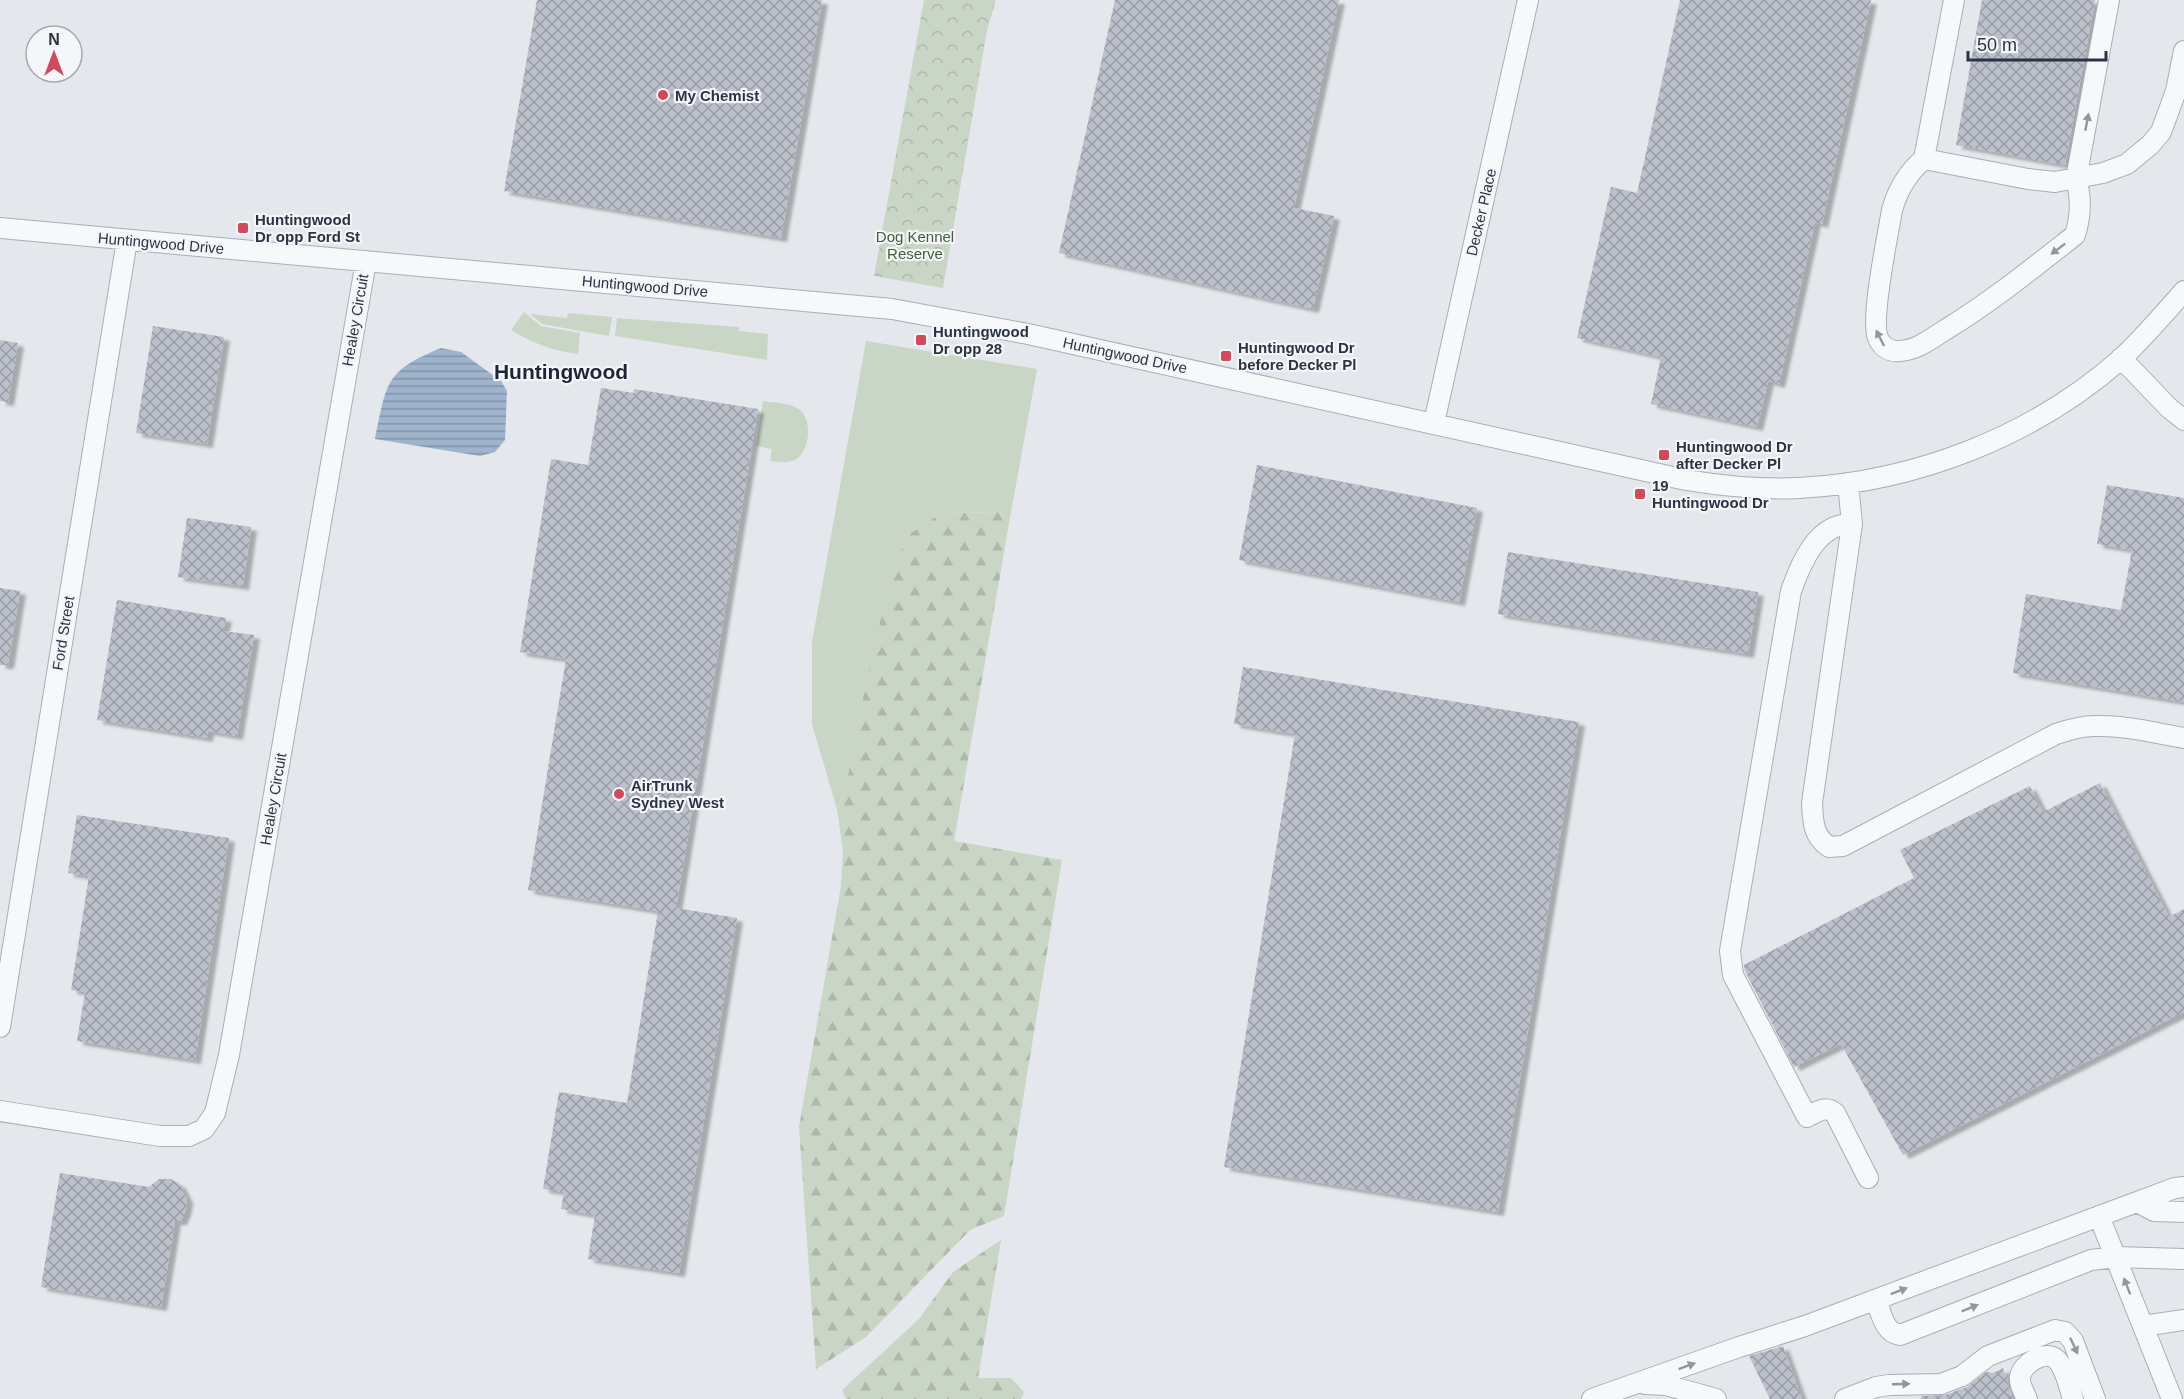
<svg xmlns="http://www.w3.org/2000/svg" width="2184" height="1399" viewBox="0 0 2184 1399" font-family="Arial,sans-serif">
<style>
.green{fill:#c9d6c5}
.forest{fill:url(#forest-firs)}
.park{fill:url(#park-crowns)}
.water{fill:url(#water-rules)}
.building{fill:url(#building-cross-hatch);filter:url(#shadow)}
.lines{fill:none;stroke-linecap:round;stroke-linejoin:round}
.minor-casing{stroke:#a9aeb7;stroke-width:22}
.minor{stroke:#f7f8fa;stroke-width:20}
.oneway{fill:#9196a0}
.poi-dot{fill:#d1495b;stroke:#f4f6f9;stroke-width:2}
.labels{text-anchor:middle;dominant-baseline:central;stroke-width:4.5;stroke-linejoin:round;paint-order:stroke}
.poi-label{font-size:15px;font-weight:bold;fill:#2b3445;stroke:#f4f6f9;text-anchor:start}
.street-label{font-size:15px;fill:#2b3445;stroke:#f4f6f9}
.park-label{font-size:15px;fill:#3f6138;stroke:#f4f6f9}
.district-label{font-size:21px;font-weight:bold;fill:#1d2536;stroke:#f4f6f9}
</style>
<defs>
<pattern id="forest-firs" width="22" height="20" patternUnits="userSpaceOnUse" patternTransform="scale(1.5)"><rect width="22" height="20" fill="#c9d6c5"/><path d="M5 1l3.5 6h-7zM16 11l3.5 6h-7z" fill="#adb8ab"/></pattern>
<pattern id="park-crowns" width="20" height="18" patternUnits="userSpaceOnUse" patternTransform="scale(1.5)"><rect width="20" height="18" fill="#c9d6c5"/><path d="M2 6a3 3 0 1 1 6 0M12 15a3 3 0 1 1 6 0" fill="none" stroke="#adb8ab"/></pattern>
<pattern id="water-rules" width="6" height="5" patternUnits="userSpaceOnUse" patternTransform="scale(1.5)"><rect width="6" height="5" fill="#9fb4cc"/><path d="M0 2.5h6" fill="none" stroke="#8293a7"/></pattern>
<pattern id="building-cross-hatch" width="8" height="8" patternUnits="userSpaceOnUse" patternTransform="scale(1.5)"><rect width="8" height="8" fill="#bbc0ca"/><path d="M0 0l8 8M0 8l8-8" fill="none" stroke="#989da6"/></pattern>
<filter id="shadow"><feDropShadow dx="6" dy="4" stdDeviation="1.5" flood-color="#0004"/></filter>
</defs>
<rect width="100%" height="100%" fill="#e4e7ec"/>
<path class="green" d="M524 312 541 326 580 333 578 354C553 351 532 343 511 330Z
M568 313 612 317 609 336 542 324 530 314 567 318Z
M617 318 739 327V331L768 334 767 360 615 336Z
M866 341 1037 369 1011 512 941 513 907 537 890 578 845 792 837 809 812 724V642Z
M763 401C775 403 790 402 800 410 812 420 810 448 798 458 790 464 780 462 770 461L772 449 756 446Z"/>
<path class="forest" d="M1011 512 954 841 1062 860 1004 1216 970 1230 866 1337 816 1369 799 1127 841 886 843 852 837 809 845 792 864 693 890 578 907 536 941 513Z
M1001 1240 978 1378H1011L1024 1392 1021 1399H846L842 1390 919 1319 953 1272Z"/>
<path class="park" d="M924 0H996L987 30 943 288 874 276Z"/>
<path class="water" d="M441 348 461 352 501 381 507 391 505 440 495 452 480 456 375 439C387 382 385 371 441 348Z"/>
<path class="building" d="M537 0H822L781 238 504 191Z
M1115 0H1339L1294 208 1334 216 1313 309 1059 253Z
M1680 0H1871L1822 224 1815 222 1779 384 1768 381 1757 427 1651 404 1661 357 1577 338 1611 187 1637 193Z
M1982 0H2095L2065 165 1956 145Z
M153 326 224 337 207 444 136 433Z
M0 340 18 343 8 402 0 401Z
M601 388 634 393V389L758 409 676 908 737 918 679 1273 588 1259 595 1215 561 1209 564 1192 543 1189 559 1092 627 1103 658 911 528 890 566 659 520 652 551 459 588 465Z
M1257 465 1477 508 1459 602 1239 560Z
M2107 485 2184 498V702L2013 673 2026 594 2121 610 2132 550 2097 544Z
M187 518 251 527 243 586 178 577Z
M1508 552 1758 592 1748 654 1498 614Z
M0 588 20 591 8 665H0Z
M117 600 226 618 223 631 254 635 237 736 208 731 207 738 97 720Z
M1243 667 1579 722 1498 1212 1224 1167 1295 734 1234 724Z
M2100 783 2169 917 2184 909V1012L1903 1155 1841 1044 1794 1067 1745 971 1744 965 1914 878 1900 850 2030 786 2043 812Z
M77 815 229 838 195 1060 77 1041 85 992 71 990 89 876 68 873Z
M60 1173 149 1187 159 1179H171L180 1185 187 1199 186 1209 181 1221H175L161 1307 41 1287Z
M1783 1346 1802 1399H1770L1749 1356Z
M2003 1368 2013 1399H1920L1922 1396 1945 1395 1967 1387 1986 1372 1993 1373Z"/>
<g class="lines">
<defs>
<path id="minor" d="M1954 0 1924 159 2028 179 2055 182 2103 173 2127 164 2150 145 2161 132 2176 91 2184 51
M1924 159C1907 173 1898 189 1892 210 1888 235 1870 319 1878 338 1882 347 1889 352 1900 351 1917 350 1931 339 1945 330 1991 302 2033 268 2075 235 2081 216 2082 199 2076 179L2109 0
M0 228 892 309 1028 334 1686 480C1723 486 1761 490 1799 488 1916 482 2034 436 2122 358 2144 337 2164 314 2184 291
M2121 358 2169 408 2184 420
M1434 423 1528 0
M1848 483 1852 524 1812 803C1813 822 1813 836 1829 847L1843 846 2056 734C2068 730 2081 726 2094 726 2124 725 2155 733 2184 738
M1852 524C1817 523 1801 563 1791 591L1730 951 1733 975 1807 1117C1817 1112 1825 1105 1835 1113L1868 1178
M0 1027 127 240
M0 1111 160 1136H189L204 1129 215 1113 229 1055 366 261
M2137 1202 2154 1211 2184 1212
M2099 1216 2172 1399
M1876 1300C1881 1312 1884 1333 1900 1335L2091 1260 2116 1257 2184 1259
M2143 1326 2184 1320
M1645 1384 1666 1385 1716 1399
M1592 1399 1739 1347 1805 1326 2137 1202 2175 1188 2184 1187
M1845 1399 1876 1387 1889 1385 1941 1384 1962 1376 1988 1356 2055 1330 2065 1332 2073 1341 2095 1399
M2027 1399C2024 1392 2019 1384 2020 1377 2022 1363 2046 1349 2057 1360 2066 1369 2069 1387 2073 1399"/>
</defs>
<use href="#minor" class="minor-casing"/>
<use href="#minor" class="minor"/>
</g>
<defs><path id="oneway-solid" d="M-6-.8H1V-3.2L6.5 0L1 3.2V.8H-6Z" transform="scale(1.5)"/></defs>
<g class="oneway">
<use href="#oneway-solid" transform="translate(2087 122) rotate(-79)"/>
<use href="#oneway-solid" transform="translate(2058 249) rotate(143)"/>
<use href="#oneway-solid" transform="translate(1880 338) rotate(-117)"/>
<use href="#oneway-solid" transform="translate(2127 1286) rotate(-111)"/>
<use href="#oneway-solid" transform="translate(1899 1291) rotate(-21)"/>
<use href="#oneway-solid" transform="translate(1970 1308) rotate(-22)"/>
<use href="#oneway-solid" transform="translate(2074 1346) rotate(65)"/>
<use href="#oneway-solid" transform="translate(1687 1366) rotate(-20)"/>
<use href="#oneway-solid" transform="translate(1901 1384) rotate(-2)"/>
</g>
<g class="poi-dot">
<circle cx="663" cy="95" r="6"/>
<rect x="237" y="222" width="12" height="12" rx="3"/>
<rect x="915" y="334" width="12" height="12" rx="3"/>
<rect x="1220" y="350" width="12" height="12" rx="3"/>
<rect x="1658" y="449" width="12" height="12" rx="3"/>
<rect x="1634" y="488" width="12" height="12" rx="3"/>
<circle cx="619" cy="794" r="6"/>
</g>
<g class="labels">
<g class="poi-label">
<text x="675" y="95">My Chemist</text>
<text x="255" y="219">Huntingwood<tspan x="255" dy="17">Dr opp Ford St</tspan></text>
<text x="933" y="331">Huntingwood<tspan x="933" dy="17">Dr opp 28</tspan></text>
<text x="1238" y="347">Huntingwood Dr<tspan x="1238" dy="17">before Decker Pl</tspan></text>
<text x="1676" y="446">Huntingwood Dr<tspan x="1676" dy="17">after Decker Pl</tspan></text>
<text x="1652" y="485">19<tspan x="1652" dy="17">Huntingwood Dr</tspan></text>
<text x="631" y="785">AirTrunk<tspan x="631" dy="17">Sydney West</tspan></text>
</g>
<g class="street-label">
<text transform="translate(1481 212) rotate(-77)">Decker Place</text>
<text transform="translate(161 243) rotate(5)">Huntingwood Drive</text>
<text transform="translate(645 286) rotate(5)">Huntingwood Drive</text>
<text transform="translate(355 320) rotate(-80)">Healey Circuit</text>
<text transform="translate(1125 355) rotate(12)">Huntingwood Drive</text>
<text transform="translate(63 633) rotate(-81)">Ford Street</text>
<text transform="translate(273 799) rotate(-80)">Healey Circuit</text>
</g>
<g class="park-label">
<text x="915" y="236">Dog Kennel<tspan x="915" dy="17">Reserve</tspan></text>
</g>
<g class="district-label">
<text x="561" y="371">Huntingwood</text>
</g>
</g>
<g transform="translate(54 54)"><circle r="28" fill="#f4f6f9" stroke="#a4a8b1" stroke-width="1.5"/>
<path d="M0-4.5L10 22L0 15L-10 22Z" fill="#d1495b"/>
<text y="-9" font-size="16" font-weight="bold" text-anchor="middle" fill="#2b3445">N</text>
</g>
<path d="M1968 51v9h138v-9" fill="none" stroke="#2b3445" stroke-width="3"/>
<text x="1977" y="51" font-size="18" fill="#2b3445" stroke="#f4f6f9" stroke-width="4.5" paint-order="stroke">50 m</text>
</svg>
